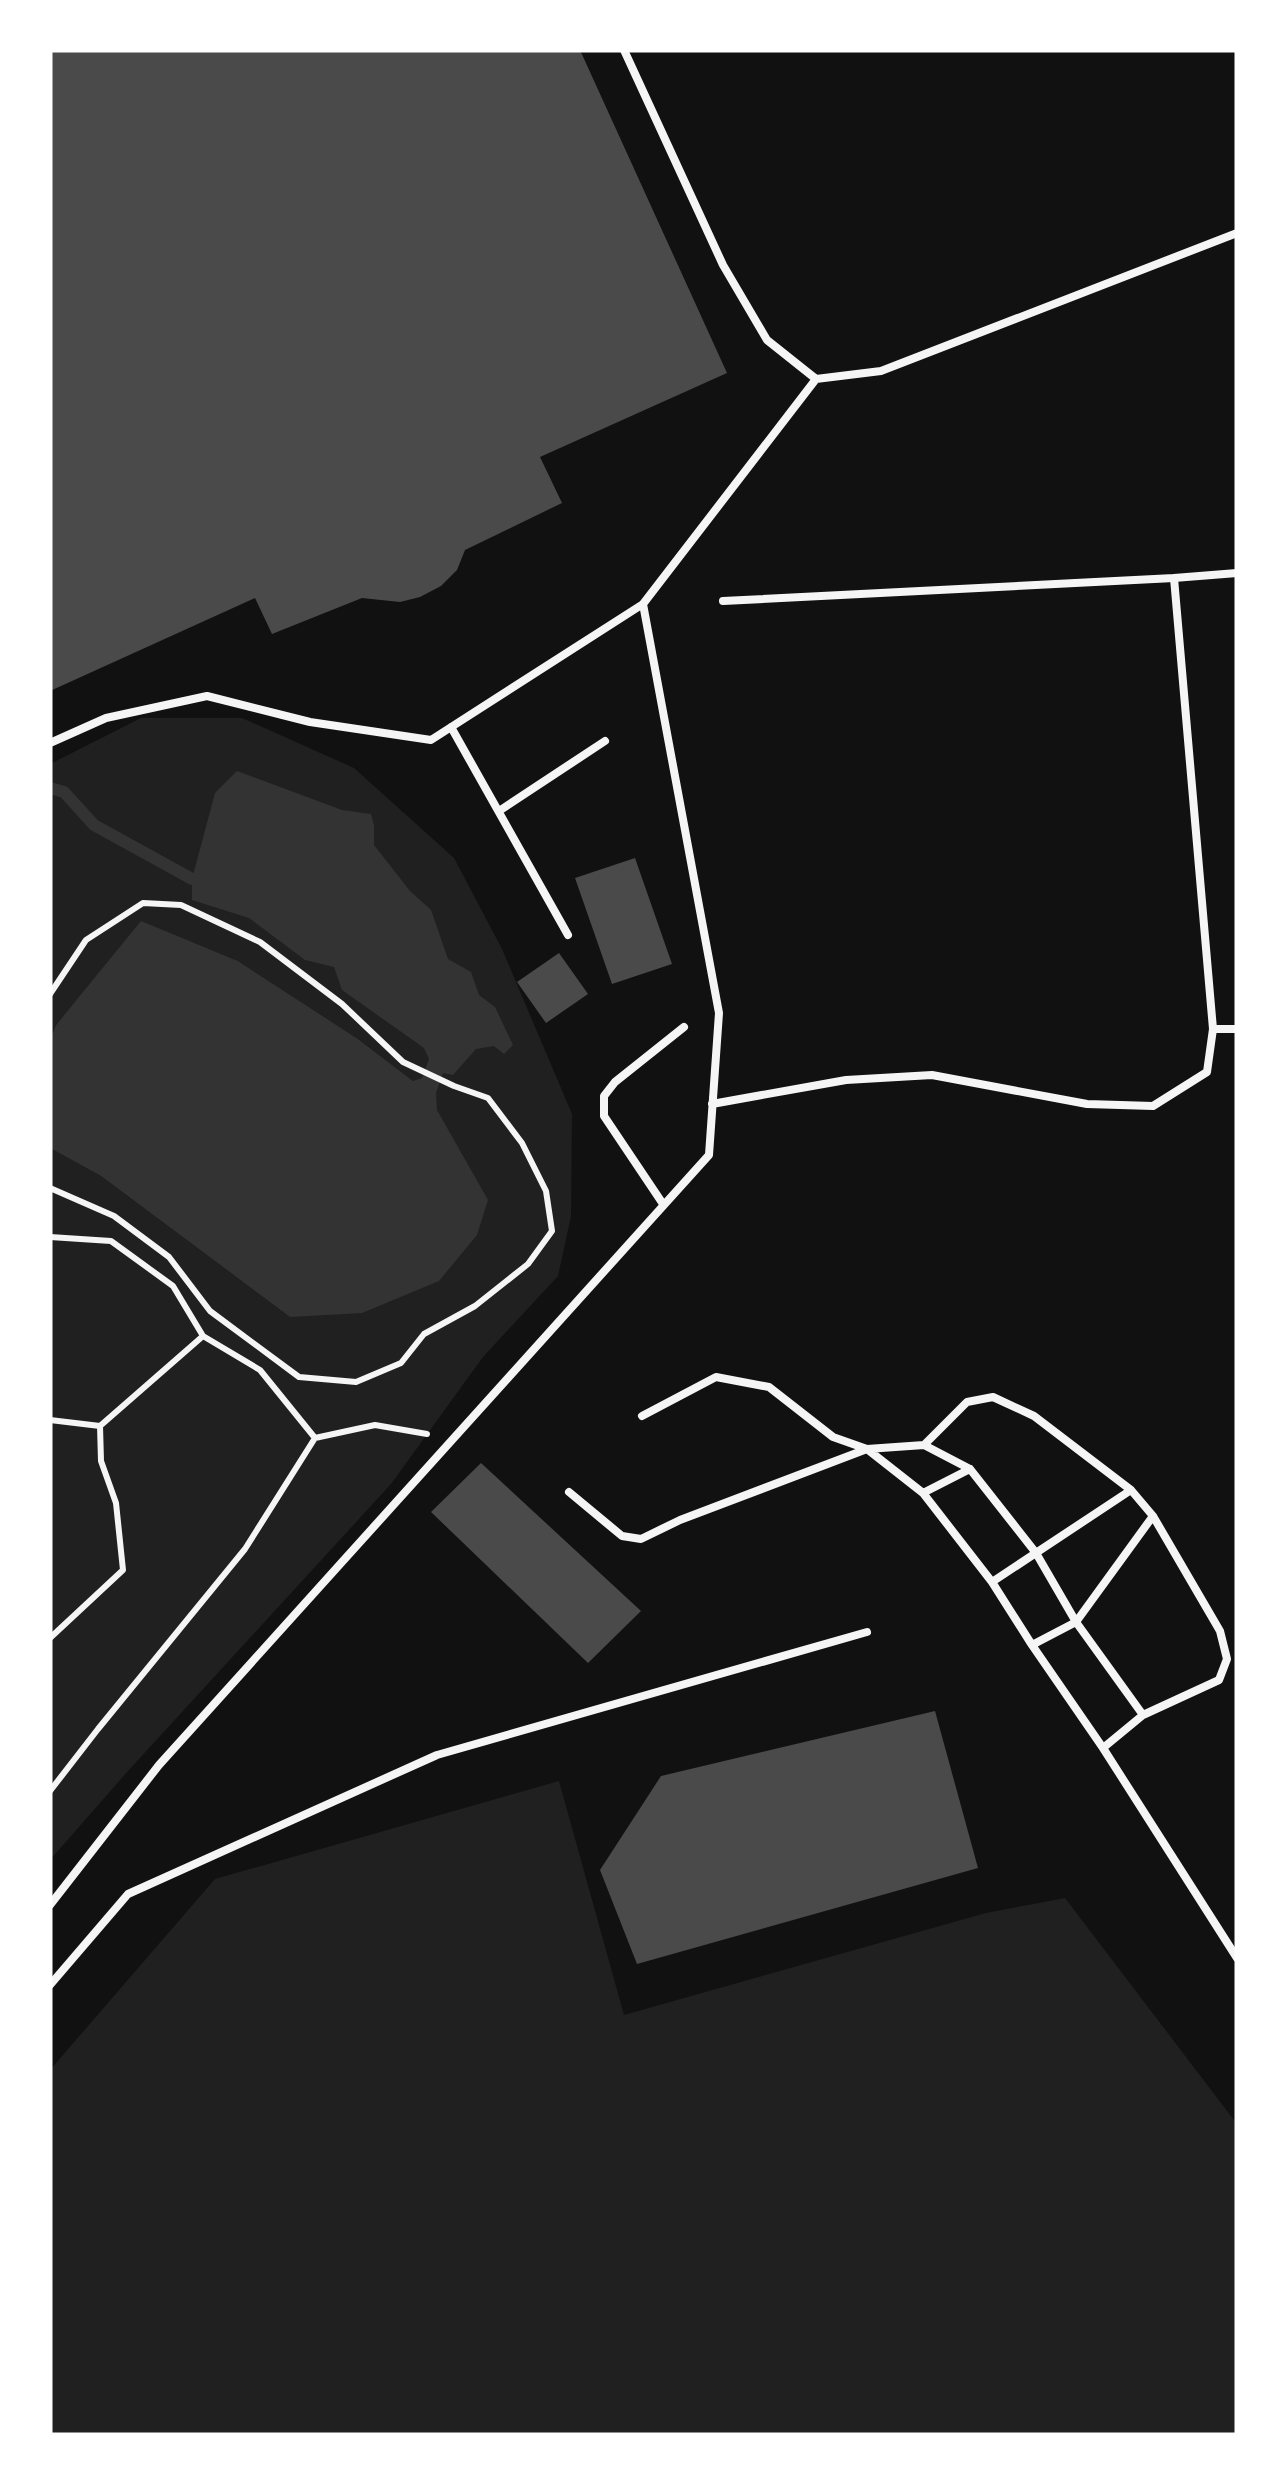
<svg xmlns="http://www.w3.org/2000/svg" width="1287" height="2485" viewBox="0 0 1287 2485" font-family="Montserrat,sans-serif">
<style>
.green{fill:#202020}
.water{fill:#333}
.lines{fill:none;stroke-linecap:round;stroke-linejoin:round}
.stream{stroke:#333;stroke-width:12}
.building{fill:#4a4a4a}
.path{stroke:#f5f5f5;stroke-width:6}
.service{stroke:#f5f5f5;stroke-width:8}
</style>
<rect width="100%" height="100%" fill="#111"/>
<path class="green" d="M141 718H242L354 768 454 858 502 949 572 1114 571 1216 558 1276 483 1357 391 1484 128 1771 50 1860V1148L101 1176 290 1317 413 1081 358 1039 238 961 142 922 56 1025 50 1039V764Z
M559 1781 624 2015 986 1913 1065 1898 1237 2124V2435H50V2070L215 1879Z"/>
<path class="water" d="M237 771 342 810 371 814 374 825V845L410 891 431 910 448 959 471 972 479 995 495 1007 513 1045 504 1054 494 1046 476 1049 453 1075 443 1073 436 1093 437 1110 488 1200 477 1235 439 1281 362 1313 290 1317 101 1176 50 1148V1039L56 1025 141 921 238 961 358 1039 413 1081 422 1078 429 1059 424 1048 342 990 334 967 305 960 249 918 192 900V879L215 793Z"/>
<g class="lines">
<path class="stream" d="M50 788 64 792 94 825 192 879"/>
</g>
<path class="building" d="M50 50H580L727 373 540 457 562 503 465 550 457 570 441 586 420 597 400 602 362 598 272 634 255 598 50 691Z
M635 858 672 964 612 984 575 878Z
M559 953 588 994 546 1023 517 982Z
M481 1463 641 1611 588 1663 431 1512Z
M935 1711 978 1868 637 1964 600 1870 661 1776Z"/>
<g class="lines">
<path class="path" d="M50 994 86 940 143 903 181 905 260 942 342 1004 403 1062 454 1086 488 1098 522 1143 546 1191 552 1231 528 1264 475 1306 424 1334 401 1363 356 1382 299 1377 210 1311 169 1257 114 1216 50 1188
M50 1237 111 1241 173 1286 203 1336 260 1370 315 1438 375 1425 427 1434
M50 1420 100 1426 203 1336
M50 1638 123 1570 116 1503 101 1461 100 1426
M50 1791 98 1729 245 1549 315 1438"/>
<path class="service" d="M624 50 723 265 767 340 816 379
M723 601 1174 578
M451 727 568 935
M50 743 106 718 207 696 310 722 431 740 643 604
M499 811 605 741
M1213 1029H1237
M712 1104 846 1080 932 1075 1087 1104 1153 1106 1207 1072 1213 1029 1174 578 1237 573
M663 1204 604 1116V1096L615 1082 684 1027
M642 1416 716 1377 769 1387 833 1437 867 1449 924 1445 970 1469 1036 1553 1076 1622 1143 1715 1219 1680 1227 1659 1220 1631 1153 1516 1131 1490 1034 1416 993 1397 967 1402 924 1445
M569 1492 622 1536 641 1539 680 1520 867 1449 923 1493 992 1582 1032 1645 1103 1748 1237 1958
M923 1493 970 1469
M992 1582 1131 1490
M1032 1645 1076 1622 1153 1516
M1103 1748 1143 1715
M50 1905 159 1765 709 1155 719 1013 643 604 816 379 881 371 1237 233
M50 1985 128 1894 437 1755 867 1632"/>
</g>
<rect width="1287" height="2485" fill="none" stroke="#ffffff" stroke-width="105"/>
</svg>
